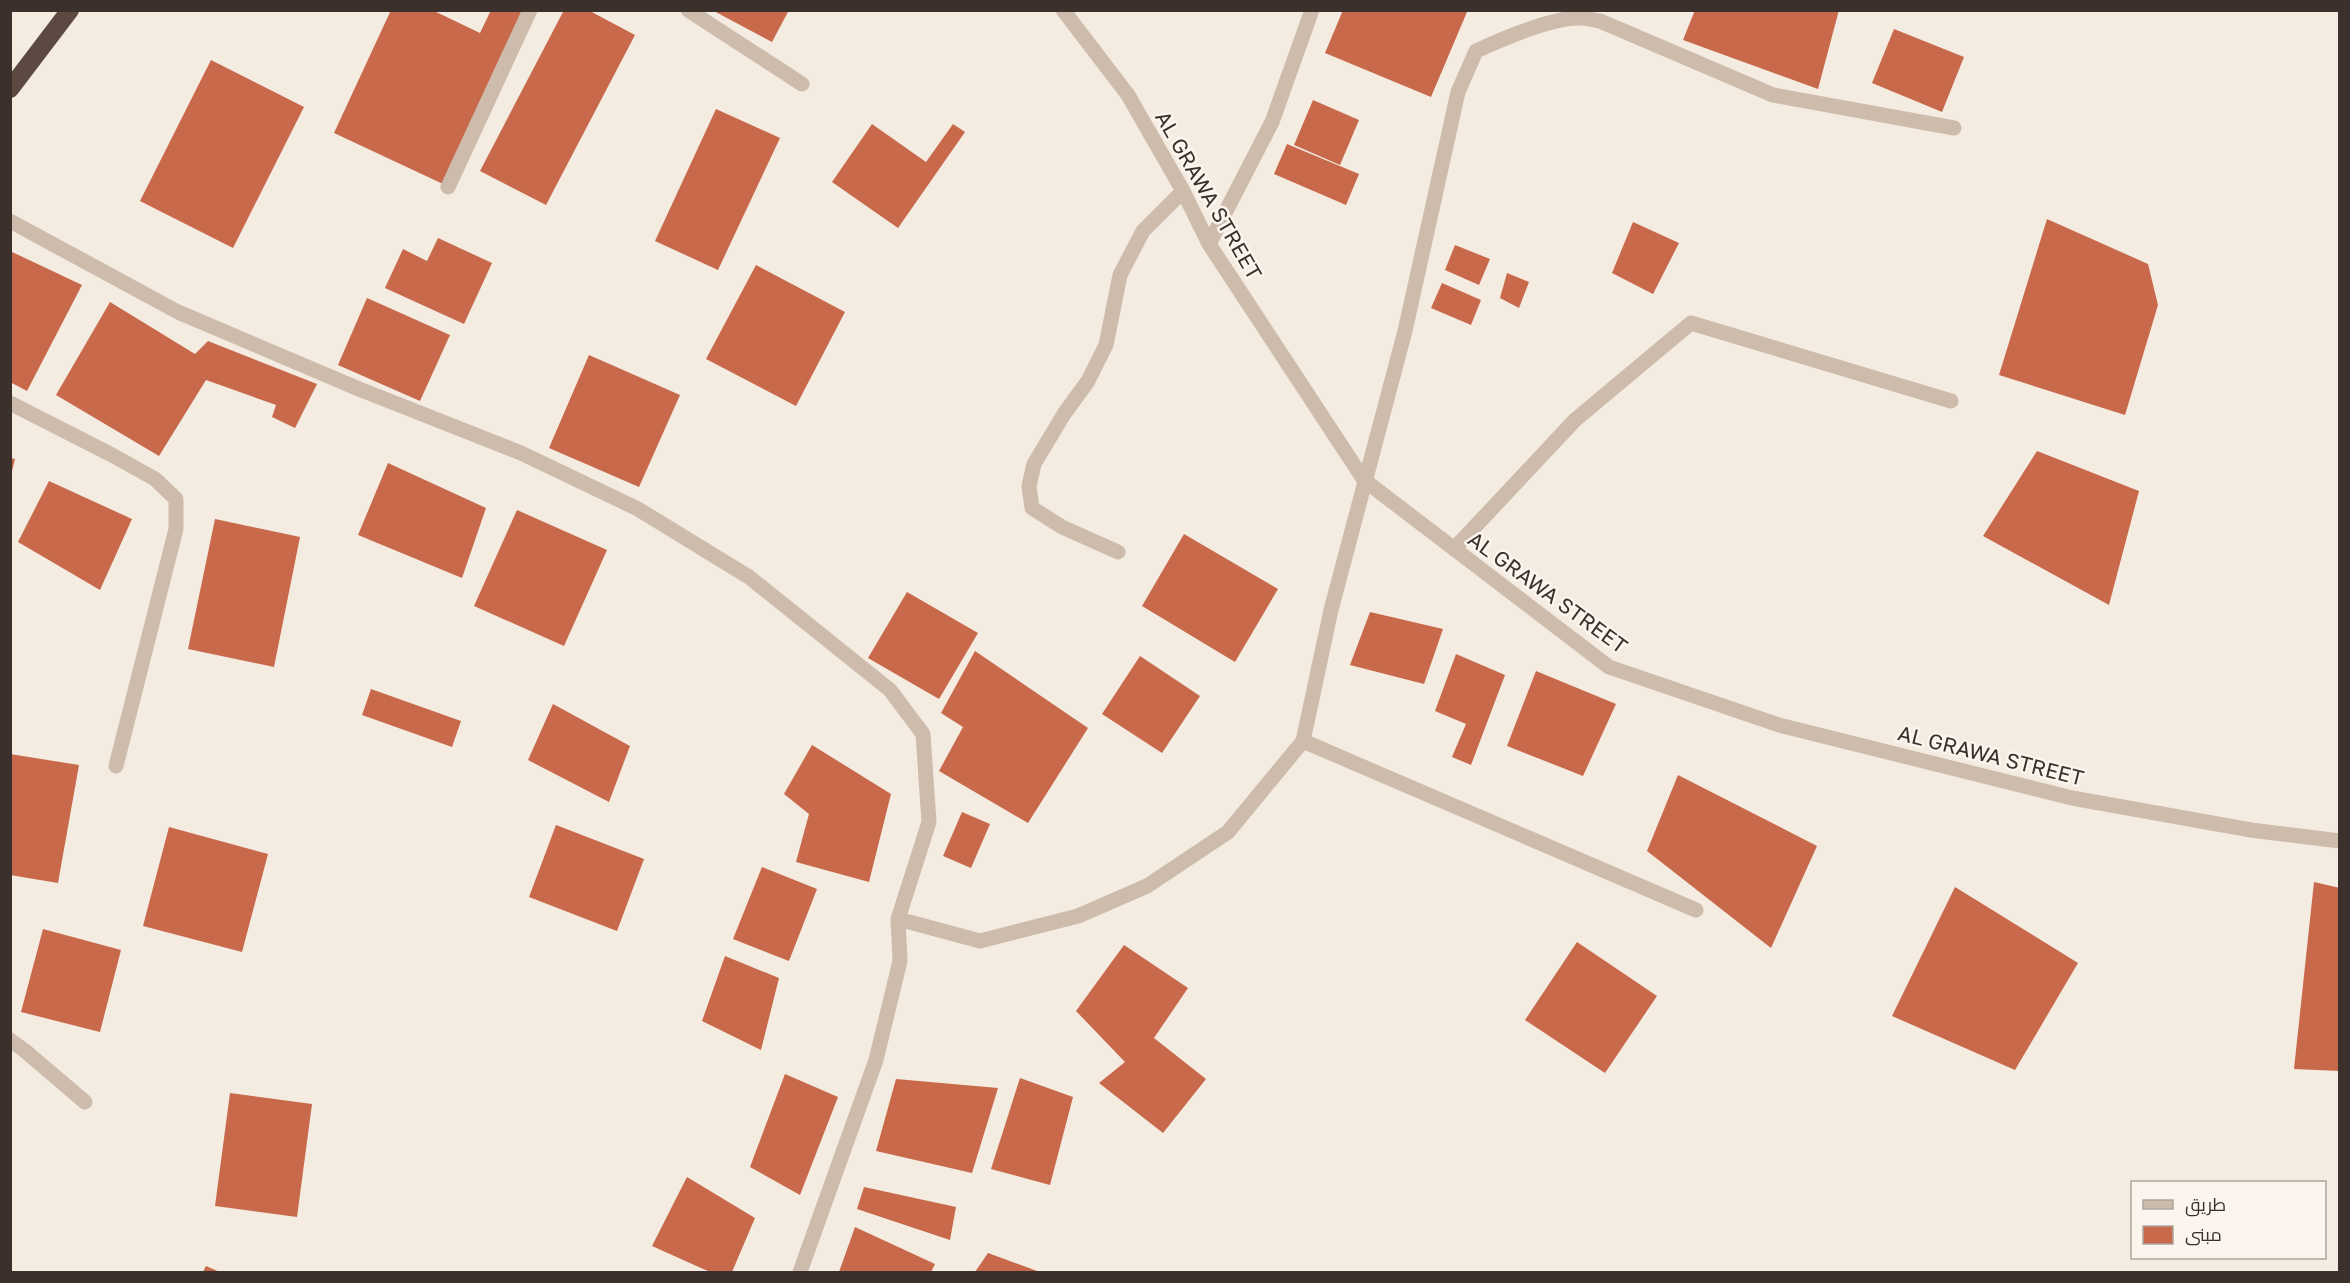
<svg xmlns="http://www.w3.org/2000/svg" width="2350" height="1283" viewBox="0 0 2350 1283" font-family="'Golos Text',Cairo,sans-serif">
<style>
.building{fill:#c8694b}
.lines{fill:none;stroke-linecap:round;stroke-linejoin:round}
.minor{stroke:#cdbbac;stroke-width:15}
.highway{stroke:#5c4a42;stroke-width:18}
.labels{text-anchor:middle;dominant-baseline:central;stroke-width:5;stroke-linejoin:round;paint-order:stroke}
.street-label{font-size:21px;fill:#3b302b;stroke:#fbf5ee}
</style>
<rect width="100%" height="100%" fill="#f4ebe1"/>
<path class="building" d="M391 10H432L480 33 491 10H524L443 184 334 133Z
M564 10H588L635 35 546 205 480 171Z
M712 10H789L772 42Z
M1343 10H1463L1467 12 1431 97 1325 53Z
M1695 10H1839L1818 89 1683 40Z
M1894 29 1964 57 1942 112 1872 83Z
M211 60 304 107 233 248 140 201Z
M1313 100 1359 120 1340 165 1294 145Z
M716 109 780 138 718 270 655 241Z
M872 124 926 162 953 124 965 132 898 228 832 182Z
M1287 144 1359 174 1346 205 1274 174Z
M2047 219 2148 264 2158 305 2125 415 1999 375Z
M1633 222 1679 243 1653 294 1612 273Z
M438 238 492 263 464 324 385 288 403 249 427 261Z
M1455 245 1490 259 1479 285 1445 270Z
M10 251 82 285 27 391 10 382Z
M756 265 845 312 796 406 706 359Z
M1507 273 1529 282 1519 308 1500 298Z
M1442 283 1481 300 1471 325 1431 308Z
M367 298 450 335 420 401 338 365Z
M110 302 195 354 208 341 317 384 295 428 272 417 276 405 206 380 159 456 56 395Z
M589 355 680 395 639 487 549 448Z
M2037 451 2139 491 2109 605 1983 536Z
M10 458 15 459 11 475 10 474Z
M388 463 486 508 462 578 358 535Z
M49 481 132 519 100 590 18 542Z
M517 510 607 550 564 646 474 606Z
M215 519 300 537 274 667 188 649Z
M1184 534 1278 589 1235 662 1142 606Z
M907 592 978 633 939 699 868 658Z
M1370 612 1443 629 1424 684 1350 665Z
M975 651 1088 728 1028 823 939 771 963 727 941 713Z
M1456 654 1505 675 1471 765 1452 757 1466 724 1435 711Z
M1140 656 1200 696 1162 753 1102 714Z
M1536 671 1616 704 1583 776 1507 746Z
M371 689 461 721 452 747 362 715Z
M553 704 630 746 609 802 528 760Z
M812 745 891 794 869 882 796 862 809 814 784 794Z
M10 754 79 765 58 883 10 875Z
M1678 775 1817 846 1771 948 1647 851Z
M962 812 990 824 971 868 943 856Z
M556 825 644 859 617 931 529 897Z
M169 827 268 854 242 952 143 926Z
M762 867 817 889 789 961 733 939Z
M2314 882 2340 888V1071L2294 1069Z
M1955 887 2078 963 2015 1070 1892 1016Z
M43 929 121 950 100 1032 21 1012Z
M1577 942 1657 996 1605 1073 1525 1020Z
M1124 945 1188 988 1154 1038 1206 1079 1163 1133 1099 1083 1125 1062 1076 1011Z
M725 956 779 978 761 1050 702 1021Z
M785 1074 838 1097 800 1195 750 1167Z
M1020 1078 1073 1097 1050 1185 991 1169Z
M896 1079 998 1088 972 1173 876 1151Z
M230 1093 312 1104 297 1217 215 1206Z
M687 1177 755 1218 732 1272H710L652 1246Z
M864 1187 956 1207 950 1240 857 1209Z
M855 1227 935 1264 931 1272H839Z
M988 1253 1040 1272H975Z
M206 1266 220 1272H203Z"/>
<g class="lines">
<path class="minor" d="M688 10 802 84
M1063 10 1128 95 1183 191 1209 244 1364 480 1609 667 1779 725 2072 798 2251 830 2340 841
M448 187 530 10
M10 221 178 312 359 389 521 453 638 509 749 577 890 690 923 734 929 822 898 919 900 961 876 1060 800 1272
M1209 244 1272 122 1312 10
M10 403 112 455 155 479 176 499V529L116 766
M1454 549 1575 420 1691 323 1951 401
M1118 552 1062 527 1032 508 1029 486 1034 464 1064 414 1088 381 1106 345 1120 275 1143 231 1183 191
M1303 741 1696 910
M898 919 980 941 1078 916 1147 886 1228 832 1303 741 1331 610 1405 331 1458 92 1476 51C1502 39 1548 19 1577 18 1584 17 1592 20 1600 21L1773 95 1954 128
M10 1040 24 1050 85 1102"/>
<path class="highway" d="M10 89 70 10"/>
</g>
<g class="labels">
<g class="street-label">
<text transform="translate(1209 195) rotate(60)">AL GRAWA STREET</text>
<text transform="translate(1548 592) rotate(36)">AL GRAWA STREET</text>
<text transform="translate(1991 755) rotate(14)">AL GRAWA STREET</text>
</g>
</g>
<rect width="2350" height="1283" fill="none" stroke="#3b302b" stroke-width="24"/>
<rect x="2131" y="1181" width="195" height="78" fill="#fbf5ee" stroke="#aea6a0" stroke-width="1.5"/>
<rect x="2143" y="1200" width="30" height="9" fill="#cdbbac" stroke="#aea6a0" stroke-width="1.5"/>
<text x="2185" y="1211" font-size="18" fill="#3b302b">طريق</text>
<rect x="2143" y="1226" width="30" height="18" fill="#c8694b" stroke="#aea6a0" stroke-width="1.5"/>
<text x="2185" y="1241" font-size="18" fill="#3b302b">مبنى</text>
</svg>
